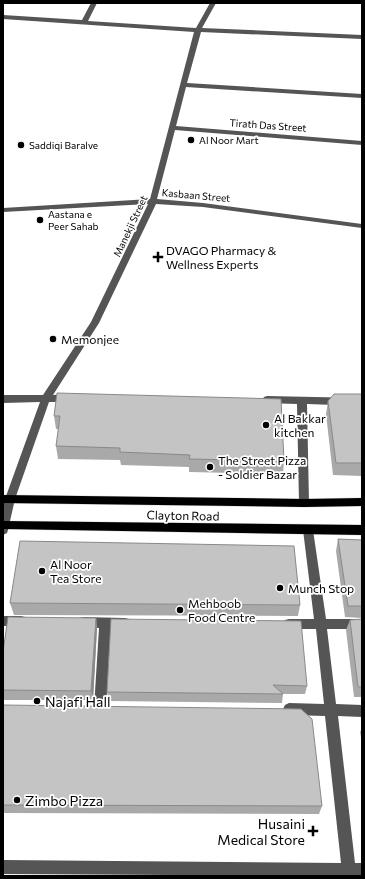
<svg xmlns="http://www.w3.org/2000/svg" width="365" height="879" viewBox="0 0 365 879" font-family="Commissioner,sans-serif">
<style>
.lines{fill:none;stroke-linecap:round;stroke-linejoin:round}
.major-casing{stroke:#dbdbdb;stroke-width:1}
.minor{fill:#555;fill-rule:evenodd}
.major{fill:#000;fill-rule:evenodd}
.wall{fill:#a9a9a9}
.shaded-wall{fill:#898989}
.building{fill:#c4c4c4;stroke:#898989}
.poi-dot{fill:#000;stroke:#fff;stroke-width:1.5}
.labels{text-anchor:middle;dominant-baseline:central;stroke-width:3.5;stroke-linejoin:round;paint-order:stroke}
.far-street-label{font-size:10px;fill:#000;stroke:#fff}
.far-poi-label{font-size:10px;fill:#000;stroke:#fff;text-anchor:start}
.poi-label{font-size:12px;fill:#000;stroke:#fff;text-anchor:start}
.street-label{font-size:12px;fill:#000;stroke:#fff}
.near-poi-label{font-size:14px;fill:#000;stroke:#fff;text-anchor:start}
</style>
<rect width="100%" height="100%" fill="#fff"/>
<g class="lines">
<defs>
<path id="major" d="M3 495 304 499 362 498V506L304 507 3 503Z
M3 521 362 525V535L3 529Z"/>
</defs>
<use href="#major" class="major-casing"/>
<path class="minor" d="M91 3H97L88 21 196 28 210 3H216L202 28 362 35V39L201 32 187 83 362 94V98L186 87 176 126 362 141V145L175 130 157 199 203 203 362 224V228L203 207 156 204 99 323 53 395 69 394 74 398 69 402H49L15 499 8 530 7 533 3 535V506L5 499 40 402 3 403V395H43L91 322 148 204 3 212V208L150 199 194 32 3 19V15L82 20Z
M267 396 362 398V406L307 404 309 503 308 506 304 507 300 506 299 503 297 404 264 403 262 400 264 397Z
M308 525 312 527 313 530 326 619H362V629H327L336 704 362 705V717L338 716 355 863H362V876L3 874V860L341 863 325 716 289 715 285 713 283 709 285 705 289 703 324 704 316 629H289L285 628 283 624 285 620 289 619H314L303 530 304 527Z
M3 616H21L25 617 27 621 25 625 21 626H3Z
M83 617 125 618 129 619 131 623 129 627 125 628H111L106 708 104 712 100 714 96 712 94 708 99 628 79 626 77 622 79 618Z"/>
<use href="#major" class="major"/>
</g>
<path class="wall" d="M57 393 284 461 283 474 189 472V467L121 465 120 460 58 459 56 446 59 429H56L54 416Z
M362 394V476L333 475 326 414 328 401Z
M338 539 362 540V618L345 617 336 551Z
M10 603 300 605 298 616 14 615Z
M96 618 97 628 93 700H3V652Z
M111 619 307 686 305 694H283L282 703 109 701 107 692Z
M362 619V697H354L346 630 350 620Z
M3 705 322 806 319 814 3 813Z
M362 728V743L360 732Z"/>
<path class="shaded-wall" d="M96 618 97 628 93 700 91 691Z"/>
<path class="building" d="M57 393 281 399 284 461 189 459 190 455 120 452V448L56 446 60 416H54Z
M334 394H362V463H336L328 401Z
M338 539 362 540V606H348Z
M20 541 294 546 300 605 10 603Z
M8 617 96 618 91 691 3 690V652Z
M111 619 301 621 307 686 273 685 283 694 107 692Z
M362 619V687H358L350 620Z
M3 705 301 709 312 719 322 806 3 805Z"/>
<g class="poi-dot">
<circle cx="191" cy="140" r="4"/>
<circle cx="21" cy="145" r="4"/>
<circle cx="40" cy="220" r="4"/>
<path d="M156 251h4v4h4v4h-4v4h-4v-4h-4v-4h4z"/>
<circle cx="53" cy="339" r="4"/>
<circle cx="266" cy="425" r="4"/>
<circle cx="210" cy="467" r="4"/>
<circle cx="42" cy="571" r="4"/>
<circle cx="280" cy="588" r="4"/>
<circle cx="180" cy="610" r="4"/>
<circle cx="37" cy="701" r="4"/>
<circle cx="17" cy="800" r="4"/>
<path d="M311 825h4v4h4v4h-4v4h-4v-4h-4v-4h4z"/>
</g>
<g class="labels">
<g class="far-street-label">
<text transform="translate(268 125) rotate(4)">Tirath Das Street</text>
<text transform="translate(196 195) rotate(5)">Kasbaan Street</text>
<text transform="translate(130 226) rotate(-65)">Manekji Street</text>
</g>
<g class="far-poi-label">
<text x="199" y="140">Al Noor Mart</text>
<text x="29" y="145">Saddiqi Baralve</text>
<text x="48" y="214">Aastana e<tspan x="48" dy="12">Peer Sahab</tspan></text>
</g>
<g class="poi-label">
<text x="166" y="250">DVAGO Pharmacy &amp;<tspan x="166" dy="14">Wellness Experts</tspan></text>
<text x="61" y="339">Memonjee</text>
<text x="274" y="418">Al Bakkar<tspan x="274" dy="14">kitchen</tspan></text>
<text x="218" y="460">The Street Pizza<tspan x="218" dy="14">- Soldier Bazar</tspan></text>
<text x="50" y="564">Al Noor<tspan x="50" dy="14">Tea Store</tspan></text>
<text x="288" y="588">Munch Stop</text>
<text x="188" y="603">Mehboob<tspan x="188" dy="14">Food Centre</tspan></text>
</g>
<g class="street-label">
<text transform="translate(183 515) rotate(1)">Clayton Road</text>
</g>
<g class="near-poi-label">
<text x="45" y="701">Najafi Hall</text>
<text x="25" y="800">Zimbo Pizza</text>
<text x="305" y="823" text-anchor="end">Husaini<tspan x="305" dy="16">Medical Store</tspan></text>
</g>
</g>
<rect width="365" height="879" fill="none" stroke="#000000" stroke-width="8"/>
</svg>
